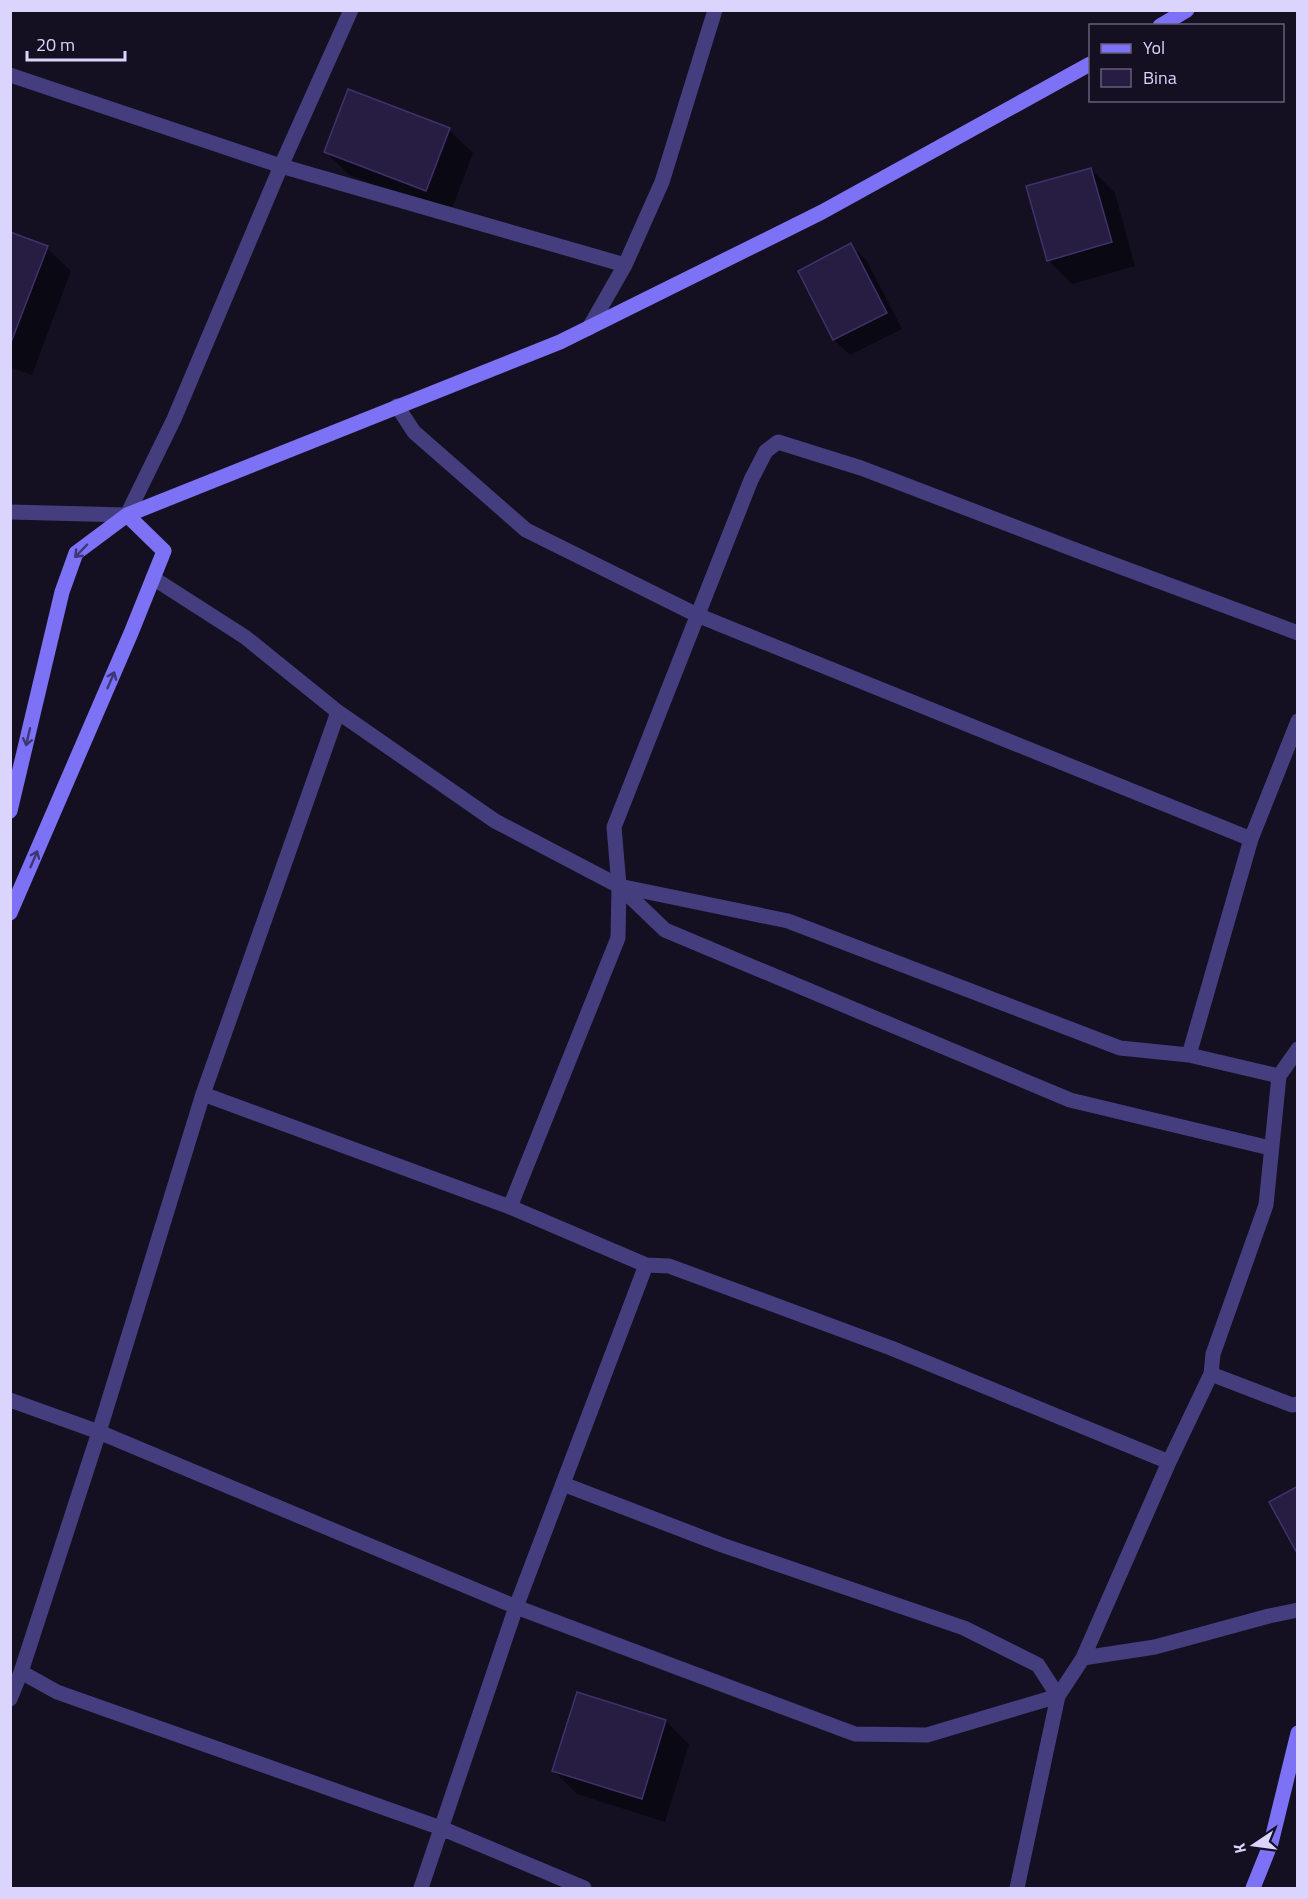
<svg xmlns="http://www.w3.org/2000/svg" width="1308" height="1899" viewBox="0 0 1308 1899" font-family="'Titillium Web',sans-serif">
<style>
.shadow{fill:#0007}
.building{fill:#271d42;stroke:#40316c;stroke-width:1.5}
.lines{fill:none;stroke-linecap:round;stroke-linejoin:round}
.street{stroke:#443e7e;stroke-width:15}
.secondary{stroke:#7d72f5;stroke-width:15}
.oneway{stroke:#3e3776}
</style>
<rect width="100%" height="100%" fill="#141022"/>
<path class="shadow" d="M449 130 473 153 450 214 349 175 326 152Z
M1091 169 1115 193 1135 266 1072 284 1048 260Z
M10 234 47 248 71 271 32 375 10 367Z
M851 245 867 261 902 329 850 355 834 340 800 271Z
M666 1721 689 1745 665 1822 577 1794 554 1771Z"/>
<path class="building" d="M348 89 450 128 426 191 324 152Z
M1091 168 1112 242 1047 261 1026 186Z
M10 232 48 246 10 345Z
M851 243 887 313 833 340 798 271Z
M1298 1486V1555L1269 1502Z
M577 1692 666 1720 642 1799 552 1771Z"/>
<g class="lines">
<path class="street" d="M10 75 281 166 625 265
M589 328 625 265 662 182 715 10
M397 406 414 432 526 530 697 615 1251 839
M10 512 127 515 174 419 281 166 351 10
M153 578 245 637 338 712 495 821 619 886 665 930 1070 1100 1270 1148
M619 886 788 921 1120 1048 1189 1055 1279 1076
M1189 1055 1251 839 1298 721
M203 1094 510 1207 646 1265 669 1266 891 1348 1169 1462
M510 1207 618 938 619 886 614 827 751 480 766 451 778 442 861 468 1094 557 1298 633
M1211 1374 1292 1405 1298 1404
M10 1400 99 1432 516 1607 855 1734 927 1735 1058 1696 1038 1665 964 1628 722 1545 563 1484
M1083 1658 1155 1647 1269 1616 1298 1610
M21 1672 57 1692 441 1828 584 1888
M10 1699 21 1672 99 1432 203 1094 338 712
M421 1888 516 1607 646 1265
M1017 1888 1058 1696 1083 1658 1169 1462 1211 1374 1213 1354 1266 1205 1279 1076 1298 1049"/>
<path class="secondary" d="M1160 26 1187 10
M10 811 62 592 76 553 127 515 560 342 822 212 1090 64
M10 913 131 633 164 551 127 515
M1253 1888 1271 1843 1298 1733"/>
</g>
<defs><path id="oneway-shaft" d="M-6 0H5M1.5-3L5.5 0L1.5 3" fill="none" stroke-width="1.6" stroke-linecap="round" stroke-linejoin="round" transform="scale(1.5)"/></defs>
<g class="oneway">
<use href="#oneway-shaft" transform="translate(81 551) rotate(134)"/>
<use href="#oneway-shaft" transform="translate(111 680) rotate(-67)"/>
<use href="#oneway-shaft" transform="translate(28 737) rotate(103)"/>
<use href="#oneway-shaft" transform="translate(34 859) rotate(-67)"/>
</g>
<rect width="1308" height="1899" fill="none" stroke="#dbd4fc" stroke-width="24"/>
<rect x="1089" y="24" width="195" height="78" fill="#141022" stroke="#645e79" stroke-width="1.5"/>
<rect x="1101" y="44" width="30" height="9" fill="#7d72f5" stroke="#645e79" stroke-width="1.5"/>
<text x="1143" y="54" font-size="18" fill="#dbd4fc">Yol</text>
<rect x="1101" y="69" width="30" height="18" fill="#271d42" stroke="#645e79" stroke-width="1.5"/>
<text x="1143" y="84" font-size="18" fill="#dbd4fc">Bina</text>
<g transform="translate(1254 1845) rotate(257)" stroke="#141022" stroke-width="4.5" paint-order="stroke">
<path d="M0-4.5L10 22L0 15L-10 22Z" fill="#dbd4fc"/>
<text y="-9" font-size="16" font-weight="bold" text-anchor="middle" fill="#dbd4fc">K</text>
</g>
<path d="M27 51v9h98v-9" fill="none" stroke="#dbd4fc" stroke-width="3"/>
<text x="36" y="51" font-size="18" fill="#dbd4fc" stroke="#141022" stroke-width="4.5" paint-order="stroke">20 m</text>
</svg>
